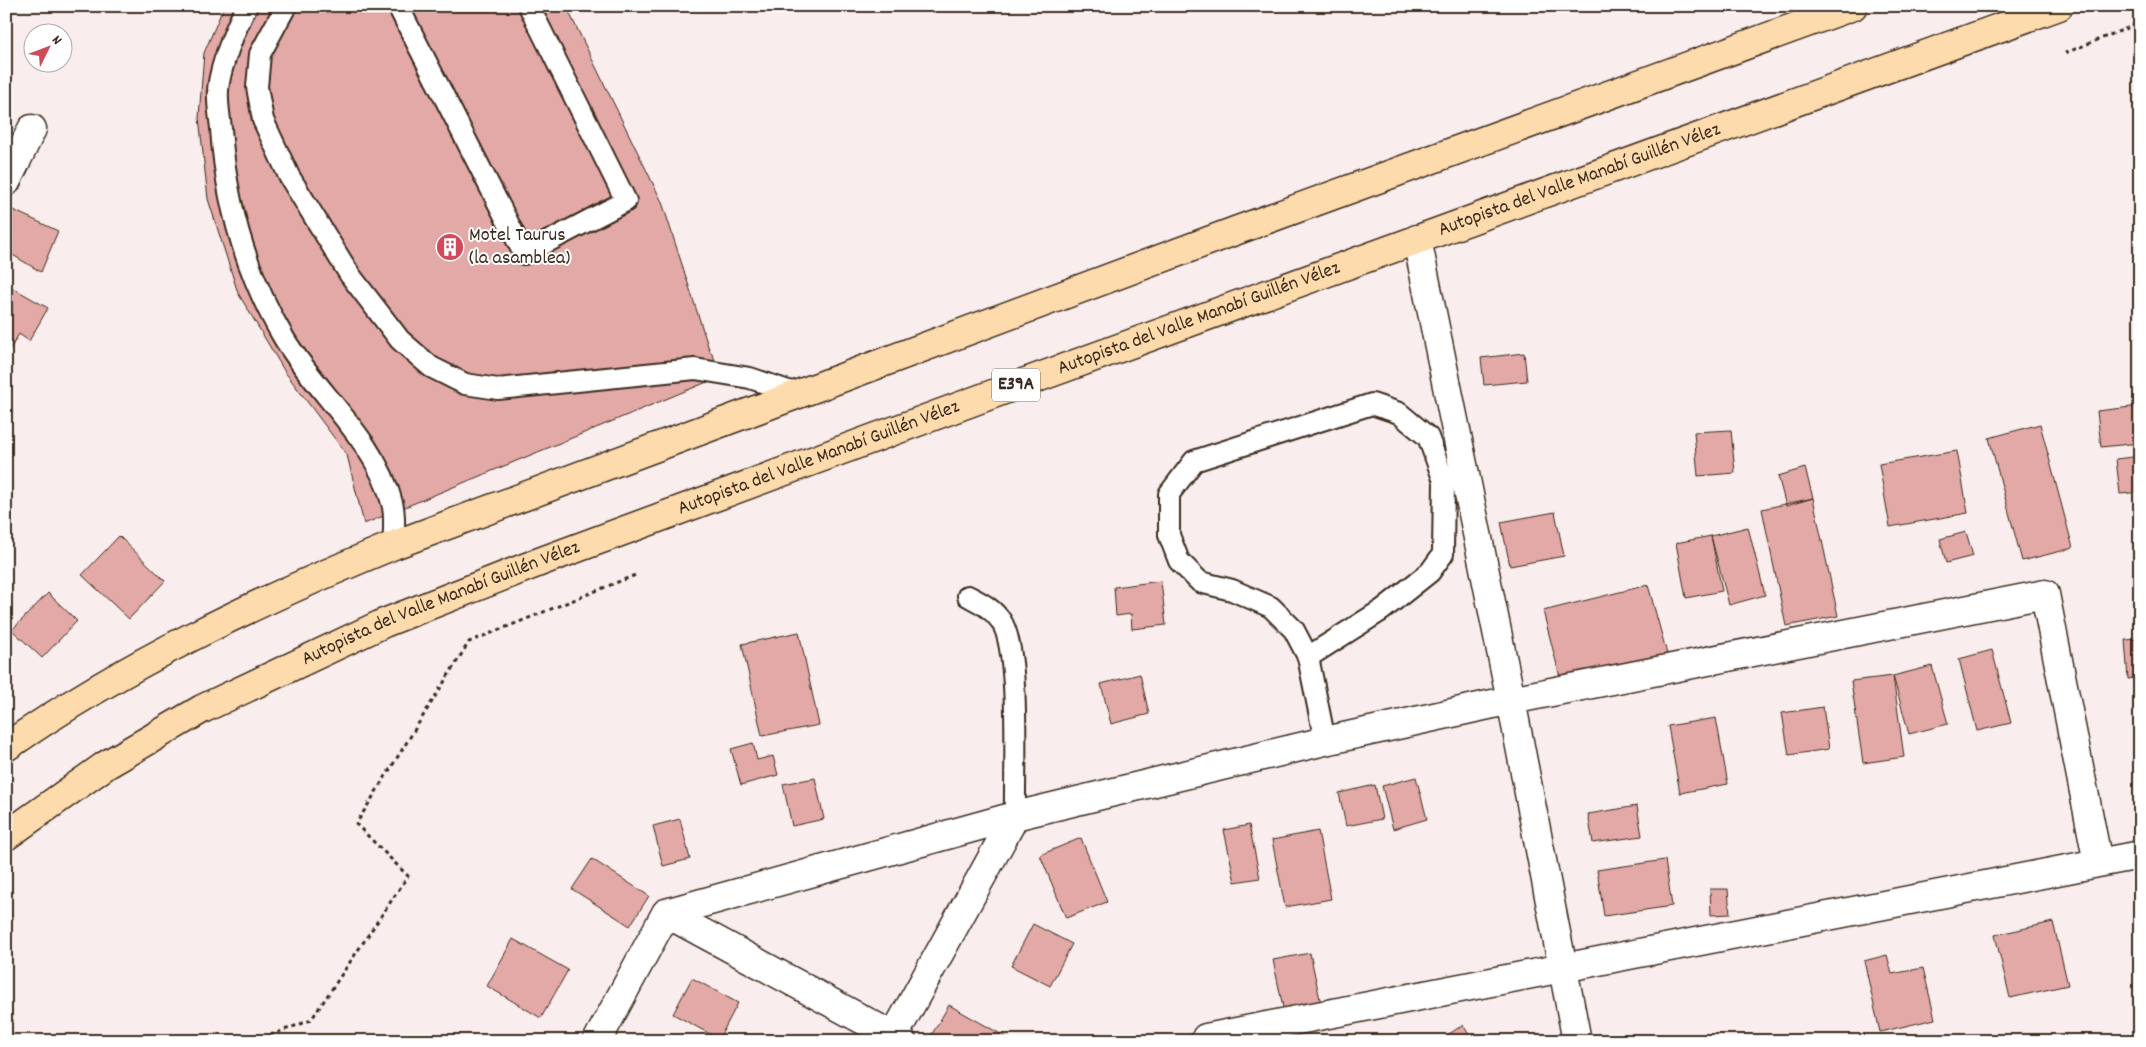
<svg xmlns="http://www.w3.org/2000/svg" width="2146" height="1047" viewBox="0 0 2146 1047" font-family="Dekko,sans-serif">
<style>
.building{fill:#e3a9a6;stroke:#3b2a1e}
.lines{fill:none;stroke-linecap:round;stroke-linejoin:round}
.lane-casing{stroke:#3b2a1e;stroke-width:24}
.street-casing{stroke:#3b2a1e;stroke-width:31}
.primary-casing{stroke:#3b2a1e;stroke-width:31}
.path{stroke:#3b2a1e;stroke-width:3;stroke-dasharray:4 4;stroke-linecap:butt}
.lane{stroke:#fff;stroke-width:20}
.street{stroke:#fff;stroke-width:28}
.primary{stroke:#fedbac;stroke-width:28}
.labels{text-anchor:middle;dominant-baseline:central;stroke-width:4;stroke-linejoin:round;paint-order:stroke}
.shield{fill:#fff;stroke:#766a62;stroke-width:1}
.shield-label{font-size:19px;font-weight:bold;fill:#3b2a1e}
.street-label{font-size:20px;fill:#3b2a1e;stroke:#fff}
.poi-label{font-size:20px;fill:#3b2a1e;stroke:#fff;text-anchor:start}
</style>
<rect width="100%" height="100%" fill="#f9eeed"/>
<filter id="ink" filterUnits="userSpaceOnUse"><feTurbulence type="fractalNoise" baseFrequency=".02" numOctaves="2"/><feDisplacementMap in="SourceGraphic" scale="10" xChannelSelector="R" yChannelSelector="G"/><feConvolveMatrix kernelMatrix="1 2 1 2 8 2 1 2 1" color-interpolation-filters="sRGB"/></filter>
<g filter="url(#ink)">
<path class="building" d="M224 6H566L662 202 709 349 724 375 364 524 347 455 285 372 238 293 208 199 199 117 204 53Z
M11 209 58 231 41 272 6 251V213Z
M6 284 48 308 29 341 19 334 6 356Z
M1524 353 1527 381 1484 385 1481 358Z
M2140 406V443L2101 447 2097 411Z
M2040 424 2073 548 2022 561 1989 438Z
M1731 430 1735 473 1698 476 1694 432Z
M1957 451 1968 513 1890 527 1879 464Z
M2140 456V492L2120 494 2116 459Z
M1805 468 1813 498 1786 506 1778 476Z
M1813 498 1838 616 1786 626 1762 509Z
M1555 512 1564 556 1510 566 1501 522Z
M1748 527 1765 595 1729 605 1711 536Z
M1966 532 1973 556 1946 563 1940 539Z
M119 536 165 581 129 619 82 575Z
M1711 536 1722 591 1686 598 1676 543Z
M1161 581 1166 625 1132 629 1131 614 1116 616 1114 587Z
M1648 585 1667 654 1561 681 1543 611Z
M48 593 77 621 42 658 12 630Z
M799 632 819 725 762 736 742 644Z
M2140 639V677L2128 679 2125 640Z
M1992 650 2011 723 1977 731 1959 659Z
M1932 666 1948 724 1909 734 1893 676Z
M1140 674 1149 714 1111 724 1101 684Z
M1893 676 1904 757 1863 763 1851 681Z
M1823 707 1829 749 1789 755 1782 713Z
M1716 718 1728 784 1680 793 1668 726Z
M753 743 757 760 773 756 778 775 741 785 731 749Z
M1416 777 1427 819 1393 829 1382 786Z
M815 778 824 819 792 826 783 784Z
M1375 785 1382 819 1346 826 1339 793Z
M1637 806 1642 836 1593 843 1588 814Z
M680 819 690 859 663 866 653 826Z
M1249 825 1260 878 1235 882 1224 830Z
M1318 831 1331 899 1285 907 1272 840Z
M1081 838 1107 902 1066 918 1040 855Z
M592 859 649 896 630 926 572 889Z
M1665 860 1672 906 1604 916 1597 870Z
M1710 889H1728L1730 914 1711 915Z
M2053 922 2068 985 2010 998 1995 935Z
M1033 924 1072 944 1050 986 1011 966Z
M513 939 568 970 541 1018 487 986Z
M1310 953 1321 1004 1284 1012 1273 960Z
M1887 955 1892 974 1923 968 1935 1019 1880 1032 1864 961Z
M692 978 738 1003 719 1039 673 1014Z
M949 1005 1013 1041H928Z
M1463 1025 1473 1041H1438Z"/>
<g class="lines">
<defs>
<path id="lane" d="M247 6C236 26 219 69 218 91 217 104 220 117 221 129 226 203 247 276 285 340 318 394 377 442 392 503 396 516 393 531 394 545
M286 6 260 54 257 87 263 120 289 176 350 275 400 340 431 367 465 384 498 389 695 369 750 378 797 394
M398 6 524 254 626 201 529 6
M968 596C981 603 992 608 1001 621 1021 651 1014 774 1015 816
M1308 657 1382 610 1430 572 1443 554 1444 481 1428 437 1399 413 1372 404 1194 461 1169 494V535L1179 561 1200 582 1232 590 1271 607 1294 630 1308 657 1325 741"/>
<path id="street" d="M6 182 32 129
M1417 239 1511 700 1577 1041
M2098 863 2140 855
M666 913 902 1041
M597 1041 666 913 1015 816 1325 741 1511 700 2045 594 2098 863 1206 1038 1205 1041
M891 1041 1015 816"/>
<g id="primary">
<path d="M6 747C127 663 258 601 394 545L1235 231 1853 6"/>
<path id="s1" d="M6 836 106 765 202 709 384 623 542 561 1012 387 2059 6"/>
</g>
</defs>
<use href="#lane" class="lane-casing"/>
<use href="#street" class="street-casing"/>
<use href="#primary" class="primary-casing"/>
<path class="path" d="M2065 53 2140 23
M255 1041 311 1020 408 876 356 824 469 642 638 574"/>
<use href="#lane" class="lane"/>
<use href="#street" class="street"/>
<use href="#primary" class="primary"/>
</g>
</g>
<defs>
<symbol id="building-disc" viewBox="-11 -11 22 22"><circle r="9.5" fill="#d1495b" stroke="#fff"/><path d="M-4-6H4V6H1V3H-1V6H-4ZM-2.5-4.3h1.7v1.8h-1.7ZM.8-4.3h1.7v1.8H.8ZM-2.5-1h1.7V.8h-1.7ZM.8-1h1.7V.8H.8Z" fill="#fff"/></symbol>
</defs>
<g fill-rule="evenodd">
<use href="#building-disc" x="434" y="231" width="32" height="32"/>
</g>
<g class="labels">
<rect class="shield" x="992" y="368.5" width="48" height="33" rx="4"/>
<g class="shield-label">
<text x="1016" y="385">E39A</text>
</g>
<g class="street-label">
<text stroke="none"><textPath href="#s1" startOffset="1710">Autopista del Valle Manabí Guillén Vélez</textPath></text>
<text stroke="none"><textPath href="#s1" startOffset="1305">Autopista del Valle Manabí Guillén Vélez</textPath></text>
<text stroke="none"><textPath href="#s1" startOffset="900">Autopista del Valle Manabí Guillén Vélez</textPath></text>
<text stroke="none"><textPath href="#s1" startOffset="495">Autopista del Valle Manabí Guillén Vélez</textPath></text>
</g>
<g class="poi-label">
<text x="469" y="236">Motel Taurus<tspan x="469" dy="23">(la asamblea)</tspan></text>
</g>
</g>
<rect width="2146" height="1047" fill="none" stroke="#fff" stroke-width="25"/>
<rect x="12" y="12" width="2121" height="1022" fill="none" stroke="#3b2a1e" stroke-width="2" filter="url(#ink)"/>
<g transform="translate(48 48) rotate(48)"><circle r="24" fill="#ffffff" stroke="#b1aaa5"/>
<path d="M0-4L9 19L0 12L-9 19Z" fill="#d1495b"/>
<text y="-8" font-size="14" font-weight="bold" text-anchor="middle" fill="#3b2a1e">N</text>
</g>
</svg>
